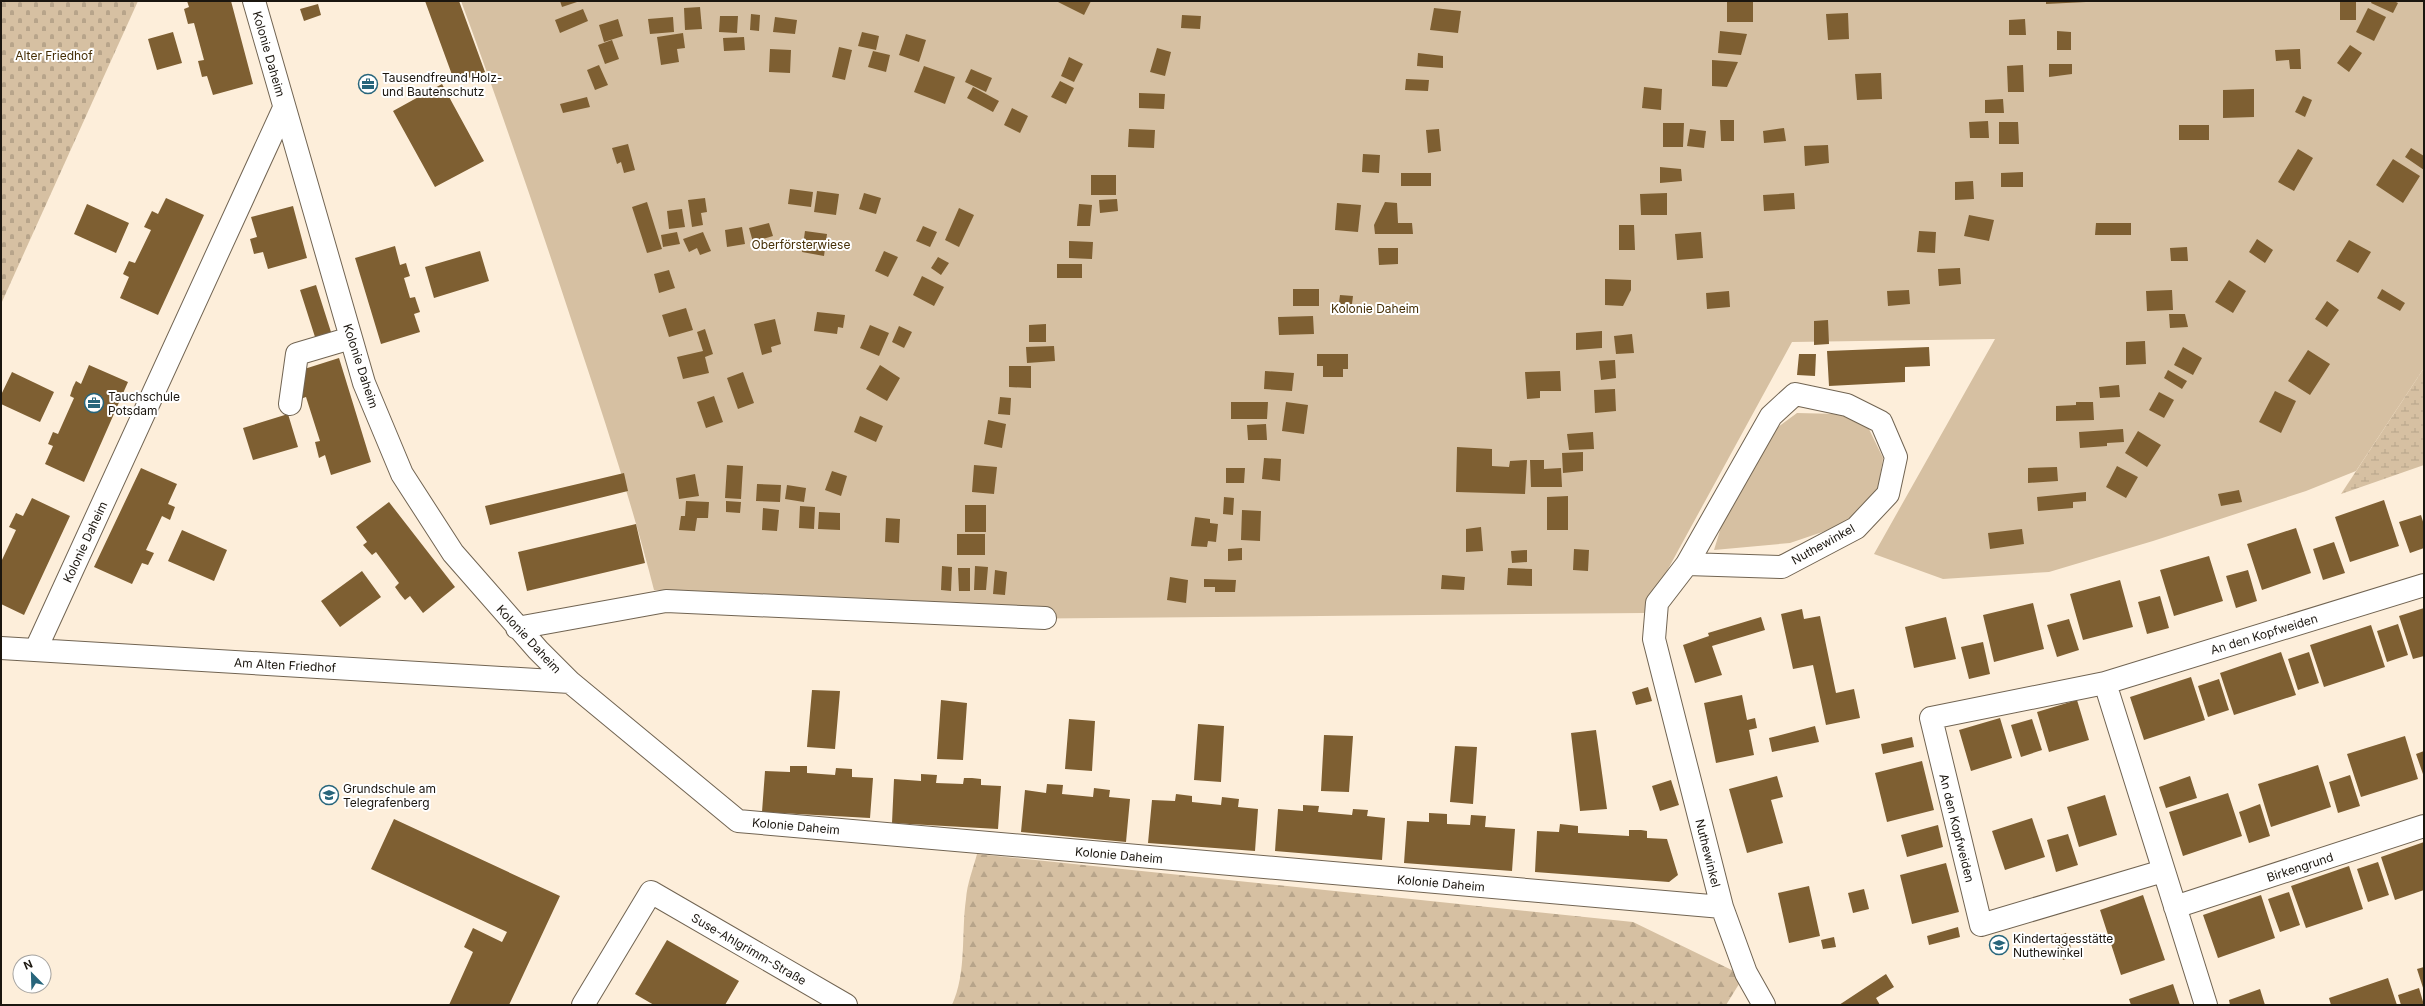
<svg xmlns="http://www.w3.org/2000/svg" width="2425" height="1006" viewBox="0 0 2425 1006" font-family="Inter,sans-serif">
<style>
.green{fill:#d6c0a2}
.forest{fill:url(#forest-firs)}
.wetland{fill:url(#wetland-marsh)}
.cemetery{fill:url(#cemetery-stones)}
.building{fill:#7e5f32}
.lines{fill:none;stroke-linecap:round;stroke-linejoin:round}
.minor-casing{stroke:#716452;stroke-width:24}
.minor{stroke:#fff;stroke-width:22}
.labels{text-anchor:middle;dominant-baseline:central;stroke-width:4;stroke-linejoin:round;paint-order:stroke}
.street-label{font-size:12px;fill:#1b160f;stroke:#fff}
.park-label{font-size:12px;fill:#452e05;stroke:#fff}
.poi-label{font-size:12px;fill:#1b160f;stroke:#fff;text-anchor:start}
</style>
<defs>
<pattern id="forest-firs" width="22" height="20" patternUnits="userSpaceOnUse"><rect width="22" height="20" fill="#d6c0a2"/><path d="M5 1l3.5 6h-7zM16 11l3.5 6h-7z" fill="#b7a48a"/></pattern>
<pattern id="wetland-marsh" width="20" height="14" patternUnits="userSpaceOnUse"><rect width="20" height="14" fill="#d6c0a2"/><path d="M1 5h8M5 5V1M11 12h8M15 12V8" fill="none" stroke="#b7a48a"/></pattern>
<pattern id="cemetery-stones" width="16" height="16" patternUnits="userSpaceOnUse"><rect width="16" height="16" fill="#d6c0a2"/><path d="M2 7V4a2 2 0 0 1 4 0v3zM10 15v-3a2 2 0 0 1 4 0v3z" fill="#b7a48a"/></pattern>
</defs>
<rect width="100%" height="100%" fill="#fdeeda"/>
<path class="green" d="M461 1H2424V368L2356 471 2306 491 2153 541 2049 572 1943 579 1874 554 1995 339 1792 342 1644 613 895 620 902 601 654 590C632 504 605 421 577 337 540 224 502 112 461 1Z
M1797 413 1840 414 1867 425 1883 458 1878 489 1843 525 1790 543 1714 550 1726 511 1770 433Z"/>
<path class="forest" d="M977 854 1633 922 1744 976 1726 1005H952C967 972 961 934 966 899 967 884 973 869 977 854Z"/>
<path class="wetland" d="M2424 368V465L2341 494Z"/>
<path class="cemetery" d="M1 1H138L1 304Z"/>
<path class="building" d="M187 1H231L253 84 213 95 207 76 202 77 198 61 204 60 194 23 188 24 184 9 189 7Z
M425 1H459L485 72 455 83Z
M560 1H580L562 7Z
M1056 1H1091L1084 15Z
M1727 1H1753V22H1727Z
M2046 1H2086V2L2046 4Z
M2372 1H2394L2398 3 2393 13 2371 3Z
M2340 2H2356V20H2340Z
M318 4 321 15 304 21 300 9Z
M700 7 702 29 685 30 684 8Z
M1434 8 1461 11 1458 33 1430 30Z
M2368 8 2386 17 2374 41 2356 32Z
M583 9 588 21 560 33 555 20Z
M1848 13 1849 39 1828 40 1826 14Z
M751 14 760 15 759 31 750 30Z
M1182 15 1201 16 1200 29 1181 28Z
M720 16H738L737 33 719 32Z
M673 17 674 32 650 34 648 19Z
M775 17 797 20 795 34 773 32Z
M618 19 623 36 604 42 599 25Z
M2025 19 2026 35H2009V20Z
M1720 31 1747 34 1741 55 1718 53Z
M2057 31 2071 32V50H2057Z
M173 32 182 63 157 70 148 39Z
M862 32 879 36 876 50 858 46Z
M683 33 685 48 677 49 679 62 661 65 657 37Z
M906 34 926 40 919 62 899 55Z
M744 37 745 50 724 51 723 38Z
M612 40 619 59 605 64 598 45Z
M2350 45 2362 53 2349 72 2337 63Z
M839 47 852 50 845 80 832 77Z
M1157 48 1171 52 1165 76 1150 72Z
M770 49 791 50 790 73 769 72Z
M2300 49 2301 69H2290L2289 60 2276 61 2275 50Z
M873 51 890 55 886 72 868 67Z
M1418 53 1443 56V68L1417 66Z
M1069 57 1083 64 1074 82 1061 76Z
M1712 60 1738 62 1727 87 1712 86Z
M2049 64H2072V74L2049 77Z
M599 65 608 85 595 90 587 70Z
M2023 65 2024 92H2008L2007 66Z
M924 66 955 77 945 104 914 92Z
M971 69 992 78 986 92 965 82Z
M1881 73 1882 99 1857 100 1855 74Z
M1406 79 1429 80 1428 91 1405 90Z
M1060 81 1074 88 1066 104 1051 97Z
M442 84 484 161 435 187 393 111Z
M973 87 999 101 993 112 967 98Z
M1644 87 1662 89 1661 110 1642 108Z
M2254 89V117L2223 118V90Z
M1139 93 1165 94 1164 109 1139 108Z
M2303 96 2312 100 2305 117 2295 112Z
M587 97 590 107 563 113 560 104Z
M2003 99 2004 113H1985V100Z
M1012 108 1028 116 1020 133 1004 125Z
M1720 120H1734V141H1721Z
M1988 121 1989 138H1970L1969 122Z
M1999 122H2018L2019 144H1999Z
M1663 123H1684L1683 147H1663Z
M2179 125H2209V140H2179Z
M1784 128 1786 141 1764 143 1763 131Z
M1129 129 1155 130 1154 148 1128 147Z
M1439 129 1441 151 1428 153 1426 130Z
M1690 129 1706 131 1704 148 1687 146Z
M628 144 635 170 624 173 621 162 617 164 612 148Z
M1828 145 1829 163 1805 166 1804 146Z
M2411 148 2424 156V170L2405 157Z
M2298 149 2313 158 2294 191 2278 182Z
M1363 154 1380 155 1379 173 1362 172Z
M2393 159 2420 176 2403 203 2376 185Z
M1660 167 1681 169 1682 181 1660 183Z
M2023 172V187H2001V173Z
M1401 173H1431V186H1401Z
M1091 175H1116V195H1091Z
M1973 181 1974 199 1955 200V182Z
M790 189 813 192 811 207 788 204Z
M817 191 839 194 836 215 814 212Z
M864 193 881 198 876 214 859 209Z
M1667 193V215H1641L1640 194Z
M1794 193 1795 209 1764 211 1763 195Z
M166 198 204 215 158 315 120 298 129 277 123 274 129 261 135 263 151 230 144 227 152 211 158 214Z
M705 198 707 212 701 213 703 225 692 227 688 200Z
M1117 199 1118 211 1100 213 1099 200Z
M647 202 662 249 647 253 632 207Z
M1385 202 1397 203 1398 223H1412L1413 234H1375L1374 225Z
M1337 203 1361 205 1358 232 1335 230Z
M87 204 129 223 116 253 74 234Z
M1079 204 1092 205 1090 226H1077Z
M293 206 307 258 268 269 263 252 254 254 250 239 257 237 251 217Z
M959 208 974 215 959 247 945 240Z
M682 209 685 227 669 229 667 211Z
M1969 215 1994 220 1989 241 1964 236Z
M769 223 773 236 753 242 749 228Z
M2096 223H2131V235H2095Z
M1619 225H1634L1635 250H1619Z
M923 226 937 232 930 247 916 241Z
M742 227 745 244 727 247 725 230Z
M805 231 827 234 824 256 802 252Z
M1919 231 1936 232 1935 253 1917 252Z
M677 232 680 244 663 247 661 235Z
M703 232 711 251 700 255 697 248 689 252 683 239Z
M1701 232 1703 258 1677 260 1675 234Z
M2257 239 2273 250 2265 263 2249 252Z
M2349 240 2371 252 2358 273 2336 261Z
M1069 241 1093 242 1092 259 1069 258Z
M395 246 400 265 406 263 408 270 410 276 404 278 410 298 415 297 420 312 414 314 420 332 381 344 355 258Z
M2187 247 2188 261H2171L2170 248Z
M1378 248H1398V264L1379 265Z
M480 251 489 281 434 298 425 267Z
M884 251 898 257 888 277 875 271Z
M938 257 949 263 941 275 931 268Z
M1057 264H1082V278H1057Z
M1960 268 1961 284 1939 286 1938 269Z
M669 270 675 288 659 293 654 274Z
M922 276 944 287 934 306 913 295Z
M1605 279 1631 280V290L1623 306 1605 305Z
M2229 280 2246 291 2233 313 2215 302Z
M316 285 331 332 315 337 300 290Z
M1293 289H1319V306H1293Z
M2382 289 2405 303 2400 311 2377 298Z
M1909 290 1910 304 1888 306 1887 291Z
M2172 290 2173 310 2147 311 2146 291Z
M1729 291 1730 307 1707 309 1706 293Z
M1340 295 1353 296 1351 312 1338 310Z
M2327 301 2339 310 2327 327 2315 319Z
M686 308 693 330 669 337 662 315Z
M817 312 845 315 843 328 838 327 837 334 814 331Z
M2169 314H2185L2188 327 2170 328Z
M1313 316 1314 334 1279 335 1278 317Z
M775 319 781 344 771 347 772 352 762 355 754 324Z
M1828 320 1829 344 1814 345V321Z
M1046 324V342H1029V325Z
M870 325 889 333 879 356 860 348Z
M899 326 912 332 904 348 892 342Z
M705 329 713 354 705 357 709 373 683 379 677 357 703 351 697 332Z
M1602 331V348L1576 350V333Z
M1632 334 1634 353 1616 354 1614 336Z
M2145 341 2146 364 2126 365V342Z
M1054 346 1055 361 1027 363 1026 347Z
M1929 347 1930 366 1905 367V382L1829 386 1827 351Z
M2183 347 2202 358 2193 375 2174 365Z
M2308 350 2330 364 2310 395 2288 381Z
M1317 354H1348V369H1343V377H1323V366H1317Z
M1799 354H1816L1815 376 1797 375Z
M339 358 371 462 331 475 325 455 319 458 315 442 320 441 306 397 300 399 298 371Z
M1615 360 1616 378 1601 380 1599 361Z
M89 365 128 382 84 482 45 464 53 446 48 444 53 432 58 434 74 398 70 396 73 387 76 381 81 384Z
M880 365 900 378 887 401 866 389Z
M1009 366H1031V388L1009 387Z
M2168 370 2187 381 2182 389 2164 378Z
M1265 371 1294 373 1292 391 1264 389Z
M1560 371 1561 391H1540V398L1527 399 1525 372Z
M12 372 54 392 40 422 1 404V395Z
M743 372 754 403 738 409 727 378Z
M2119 385 2120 397 2100 398 2099 387Z
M1615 389 1616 411 1595 413 1594 390Z
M2275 391 2296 401 2281 433 2259 422Z
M2159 392 2174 400 2164 418 2149 410Z
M714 396 723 422 706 428 697 402Z
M1000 397 1011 398 1010 415 998 414Z
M1231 402H1268L1267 419H1231Z
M1286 402 1308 405 1304 434 1282 431Z
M2076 402H2093L2094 420 2056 421V406L2076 405Z
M288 414 298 447 253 460 243 428Z
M860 416 883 426 876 442 854 432Z
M988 420 1006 424 1002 448 984 444Z
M1266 424 1267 440H1248L1247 425Z
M2123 429 2124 442 2107 443V446L2080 448 2079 432Z
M2138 431 2161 445 2147 467 2125 453Z
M1593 432 1594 449 1569 450 1567 434Z
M1457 447 1492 449V466L1509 467 1510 461 1527 460 1525 494 1456 492Z
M1583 452V471L1563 473 1562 453Z
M1264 458 1281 459 1280 481 1262 479Z
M1530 460H1544V469L1561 468 1562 487H1531Z
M727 465 743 466 741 499 725 498Z
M974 465 997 467 994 494 972 492Z
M2117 466 2138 477 2126 498 2106 487Z
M2057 467 2058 481 2028 483V468Z
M141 468 177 484 168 504 175 507 170 520 162 516 146 550 154 553 148 565 142 563 132 584 94 567Z
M1226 468H1245L1244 483H1226Z
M832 471 847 476 841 496 825 490Z
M624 473 628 491 490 525 485 506Z
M695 474 699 496 679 499 676 478Z
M757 484 781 485 780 502 756 501Z
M787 485 806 488 804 502 785 499Z
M2239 490 2242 502 2221 506 2218 494Z
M2086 492V501L2073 502V508L2038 511 2037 497Z
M1568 496V530H1547V497Z
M1224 497 1234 498 1233 515 1223 514Z
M32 498 70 516 24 615 1 604V562L16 530 9 527 16 513 23 516Z
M2384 500 2399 546 2350 562 2335 517Z
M686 501 709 502 708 518H697L695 531 679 530 681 516H685Z
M726 501 741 502 740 513 726 512Z
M389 502 455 587 423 613 410 596 405 600 400 594 395 587 399 583 376 552 372 555 363 545 367 542 356 527Z
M965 505H986V532H965Z
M800 506 815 507 814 529 799 528Z
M763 508 779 510 777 531 762 530Z
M1242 510 1261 511 1260 541 1241 540Z
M819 512 840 513V530L818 529Z
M2421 515 2424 525V548L2410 553 2399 522Z
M1195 517 1210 519V523L1218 524 1216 542 1208 541 1207 547 1191 546Z
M886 518 900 519 899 543 885 542Z
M636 524 645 563 527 591 518 552Z
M1481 527 1483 551 1466 552V529Z
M2296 528 2311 573 2262 590 2247 544Z
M2022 529 2024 544 1990 549 1988 533Z
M182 530 227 550 214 581 168 561Z
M957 534H985V555H957Z
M2334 542 2345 573 2323 580 2313 549Z
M1242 548V560L1228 561V549Z
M1574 549 1589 550 1588 571 1573 570Z
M1527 550V562L1512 563 1511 551Z
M2209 556 2223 601 2174 616 2160 570Z
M942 566 952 567 951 591 941 590Z
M975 566 988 567 986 590H974Z
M958 568H970V591H959Z
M1508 568 1532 569V586L1507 585Z
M995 570 1007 572 1005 595 993 594Z
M2248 570 2257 601 2236 608 2226 576Z
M362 571 381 597 340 627 321 601Z
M1442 575 1465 577 1464 590 1441 589Z
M1170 577 1188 580 1186 603 1167 600Z
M1204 579 1236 580 1235 592H1215V587H1204Z
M2120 580 2133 627 2083 640 2070 594Z
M2160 596 2169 628 2147 634 2138 602Z
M2033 603 2044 649 1994 662 1983 615Z
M2424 608V656L2413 659 2399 616Z
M1802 609 1804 619 1820 616 1836 693 1854 689 1860 718 1826 725 1813 665 1793 669 1781 614Z
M1761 617 1765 630 1712 646 1722 675 1695 683 1683 645 1709 636 1708 633Z
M1946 617 1956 659 1914 668 1905 627Z
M2069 619 2079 650 2057 657 2047 625Z
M2398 624 2408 655 2387 662 2377 631Z
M2371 625 2385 667 2324 687 2310 645Z
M1983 642 1990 674 1969 679 1961 647Z
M2281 652 2296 695 2234 715 2220 673Z
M2309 652 2319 683 2298 690 2288 659Z
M2191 677 2205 720 2144 740 2130 697Z
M2219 679 2229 710 2208 717 2198 686Z
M1648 687 1652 701 1636 705 1632 692Z
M812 690 840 691 835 749 807 747Z
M1742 695 1747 720 1755 718 1757 728 1749 730 1754 755 1716 763 1704 703Z
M941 700 967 703 963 760 937 759Z
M2077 700 2089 740 2049 752 2037 712Z
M2000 718 2012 758 1971 771 1959 730Z
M1069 719 1095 721 1092 771 1065 769Z
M2032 719 2042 750 2021 757 2011 725Z
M1198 724 1224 726 1221 782 1194 780Z
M1815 726 1819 742 1772 752 1769 738Z
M1596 730 1607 809 1580 811 1571 733Z
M1324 735 1353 736 1349 792 1321 791Z
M2405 736 2418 779 2361 797 2347 754Z
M1912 737 1914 747 1883 754 1881 744Z
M1455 746 1477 747 1473 804 1450 802Z
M2424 751V777L2416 754Z
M1922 761 1934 810 1887 822 1875 773Z
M2318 765 2331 807 2271 827 2258 784Z
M790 766H807V773L835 775 836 768 852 769V777L873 778 870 818 762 812 765 771 790 772Z
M921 774 937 775 936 783 963 784 964 778H972L981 779V785L1001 786 998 829 892 823 894 779 921 781Z
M2350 775 2360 806 2338 813 2329 782Z
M1777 776 1783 797 1771 800 1783 843 1747 853 1729 789Z
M2190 776 2197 798 2166 808 2159 787Z
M1671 780 1679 805 1660 811 1652 786Z
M1047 784 1063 785 1062 794 1093 797 1094 788 1110 790 1109 797 1130 799 1126 842 1021 832 1025 790 1046 793Z
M2228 793 2242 836 2183 856 2169 812Z
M1176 794 1192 796V802L1221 805 1222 797 1239 799 1238 807 1258 809 1255 851 1148 843 1152 800 1175 801Z
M2105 795 2117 835 2079 847 2067 807Z
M2260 804 2270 836 2249 843 2239 812Z
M1303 805 1319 806 1318 812 1352 815 1353 809 1368 810 1367 816 1385 818 1382 860 1275 851 1278 809 1303 811Z
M1429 813 1447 814V824L1470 825 1471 815 1486 816 1485 827 1515 829 1512 871 1404 863 1407 821 1429 822Z
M2032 818 2045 857 2005 870 1992 831Z
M394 819 560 896 509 1005H449L473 952 464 947 473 928 502 942 507 932 371 869Z
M1560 824 1578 826V833L1629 836V830H1641L1647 831V838L1667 839 1678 875 1669 882 1535 872 1537 831 1559 832Z
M1938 825 1943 847 1907 857 1901 835Z
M2068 834 2078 865 2056 872 2047 840Z
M2424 842V890L2395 900 2381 857Z
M2378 862 2389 895 2368 902 2357 869Z
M1946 863 1959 912 1912 924 1900 875Z
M2349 866 2363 909 2306 928 2291 886Z
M1809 886 1820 936 1789 943 1778 893Z
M1864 889 1869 909 1853 913 1848 893Z
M2289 892 2300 925 2280 932 2268 899Z
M2143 895 2165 960 2121 975 2100 910Z
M2261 895 2275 938 2218 958 2203 915Z
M1958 927 1960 937 1929 945 1927 936Z
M2066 933 2074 956 2063 960 2055 937Z
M1834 937 1836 947 1823 949 1821 940Z
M667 940 739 981 725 1005H654L635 994Z
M2424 967V991L2417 969Z
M1886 974 1894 987 1876 998 1880 1005H1839Z
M2388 978 2397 1005H2331L2329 998Z
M2173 984 2180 1005H2131L2129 999Z
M2419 988 2424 1005H2401L2398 995Z
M2260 989 2265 1005H2230L2229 1000Z"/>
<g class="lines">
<defs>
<path id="minor" d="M254 1 364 383 402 474 453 553 538 650 570 682 738 821 1722 907
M290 404 297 354 351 338
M1687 564 1771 416 1795 394 1847 405 1881 422 1896 457 1888 494 1856 528 1782 567 1687 564 1657 603 1654 639 1722 907 1746 973 1764 1005
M517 628 666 601 1045 618
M1 648 570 682
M36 649 284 108
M2105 683 2206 1005
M2163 871 1981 925 1931 718 2105 683 2424 585
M2175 907 2424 826
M583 1005 651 892 846 1005"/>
</defs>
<use href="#minor" class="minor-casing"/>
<use href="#minor" class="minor"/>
</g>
<defs>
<symbol id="office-ring" viewBox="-11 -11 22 22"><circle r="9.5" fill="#fff" stroke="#27657b" stroke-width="1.5"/><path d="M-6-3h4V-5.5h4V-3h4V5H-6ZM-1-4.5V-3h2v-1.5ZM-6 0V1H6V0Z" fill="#27657b"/></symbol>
<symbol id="school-ring" viewBox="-11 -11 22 22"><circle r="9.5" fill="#fff" stroke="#27657b" stroke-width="1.5"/><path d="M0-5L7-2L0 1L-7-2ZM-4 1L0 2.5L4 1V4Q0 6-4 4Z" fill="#27657b"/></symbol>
</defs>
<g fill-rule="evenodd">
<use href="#office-ring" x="357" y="73" width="22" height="22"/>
<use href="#office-ring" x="83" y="392" width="22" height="22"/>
<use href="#school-ring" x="318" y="784" width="22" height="22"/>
<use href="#school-ring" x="1988" y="934" width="22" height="22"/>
</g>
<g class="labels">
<g class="street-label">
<text transform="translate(269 54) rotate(74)">Kolonie Daheim</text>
<text transform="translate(361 366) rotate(72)">Kolonie Daheim</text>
<text transform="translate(85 542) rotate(-65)">Kolonie Daheim</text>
<text transform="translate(1823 544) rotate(-29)">Nuthewinkel</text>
<text transform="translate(2264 634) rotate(-17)">An den Kopfweiden</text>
<text transform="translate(529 639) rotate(47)">Kolonie Daheim</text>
<text transform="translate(285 665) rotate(3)">Am Alten Friedhof</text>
<text transform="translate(796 826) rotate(5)">Kolonie Daheim</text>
<text transform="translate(1957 828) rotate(76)">An den Kopfweiden</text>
<text transform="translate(1708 853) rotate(76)">Nuthewinkel</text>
<text transform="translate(1119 855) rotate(5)">Kolonie Daheim</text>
<text transform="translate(2300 867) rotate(-18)">Birkengrund</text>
<text transform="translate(1441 883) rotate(5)">Kolonie Daheim</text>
<text transform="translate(749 949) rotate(30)">Suse-Ahlgrimm-Straße</text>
</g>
<g class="park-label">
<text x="54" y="55">Alter Friedhof</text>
<text x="801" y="244">Oberförsterwiese</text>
<text x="1375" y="308">Kolonie Daheim</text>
</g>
<g class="poi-label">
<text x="382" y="77">Tausendfreund Holz-<tspan x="382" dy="14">und Bautenschutz</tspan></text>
<text x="108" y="396">Tauchschule<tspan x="108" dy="14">Potsdam</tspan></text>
<text x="343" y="788">Grundschule am<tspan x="343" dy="14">Telegrafenberg</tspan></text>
<text x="2013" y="938">Kindertagesstätte<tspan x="2013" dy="14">Nuthewinkel</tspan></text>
</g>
</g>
<rect width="2425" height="1006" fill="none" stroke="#1b160f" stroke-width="4"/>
<g transform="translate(32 974) rotate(337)"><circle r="19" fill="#ffffff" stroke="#a4a29f"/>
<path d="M0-3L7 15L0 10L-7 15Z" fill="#27657b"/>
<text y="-6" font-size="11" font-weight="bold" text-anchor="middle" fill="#1b160f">N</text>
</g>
</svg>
